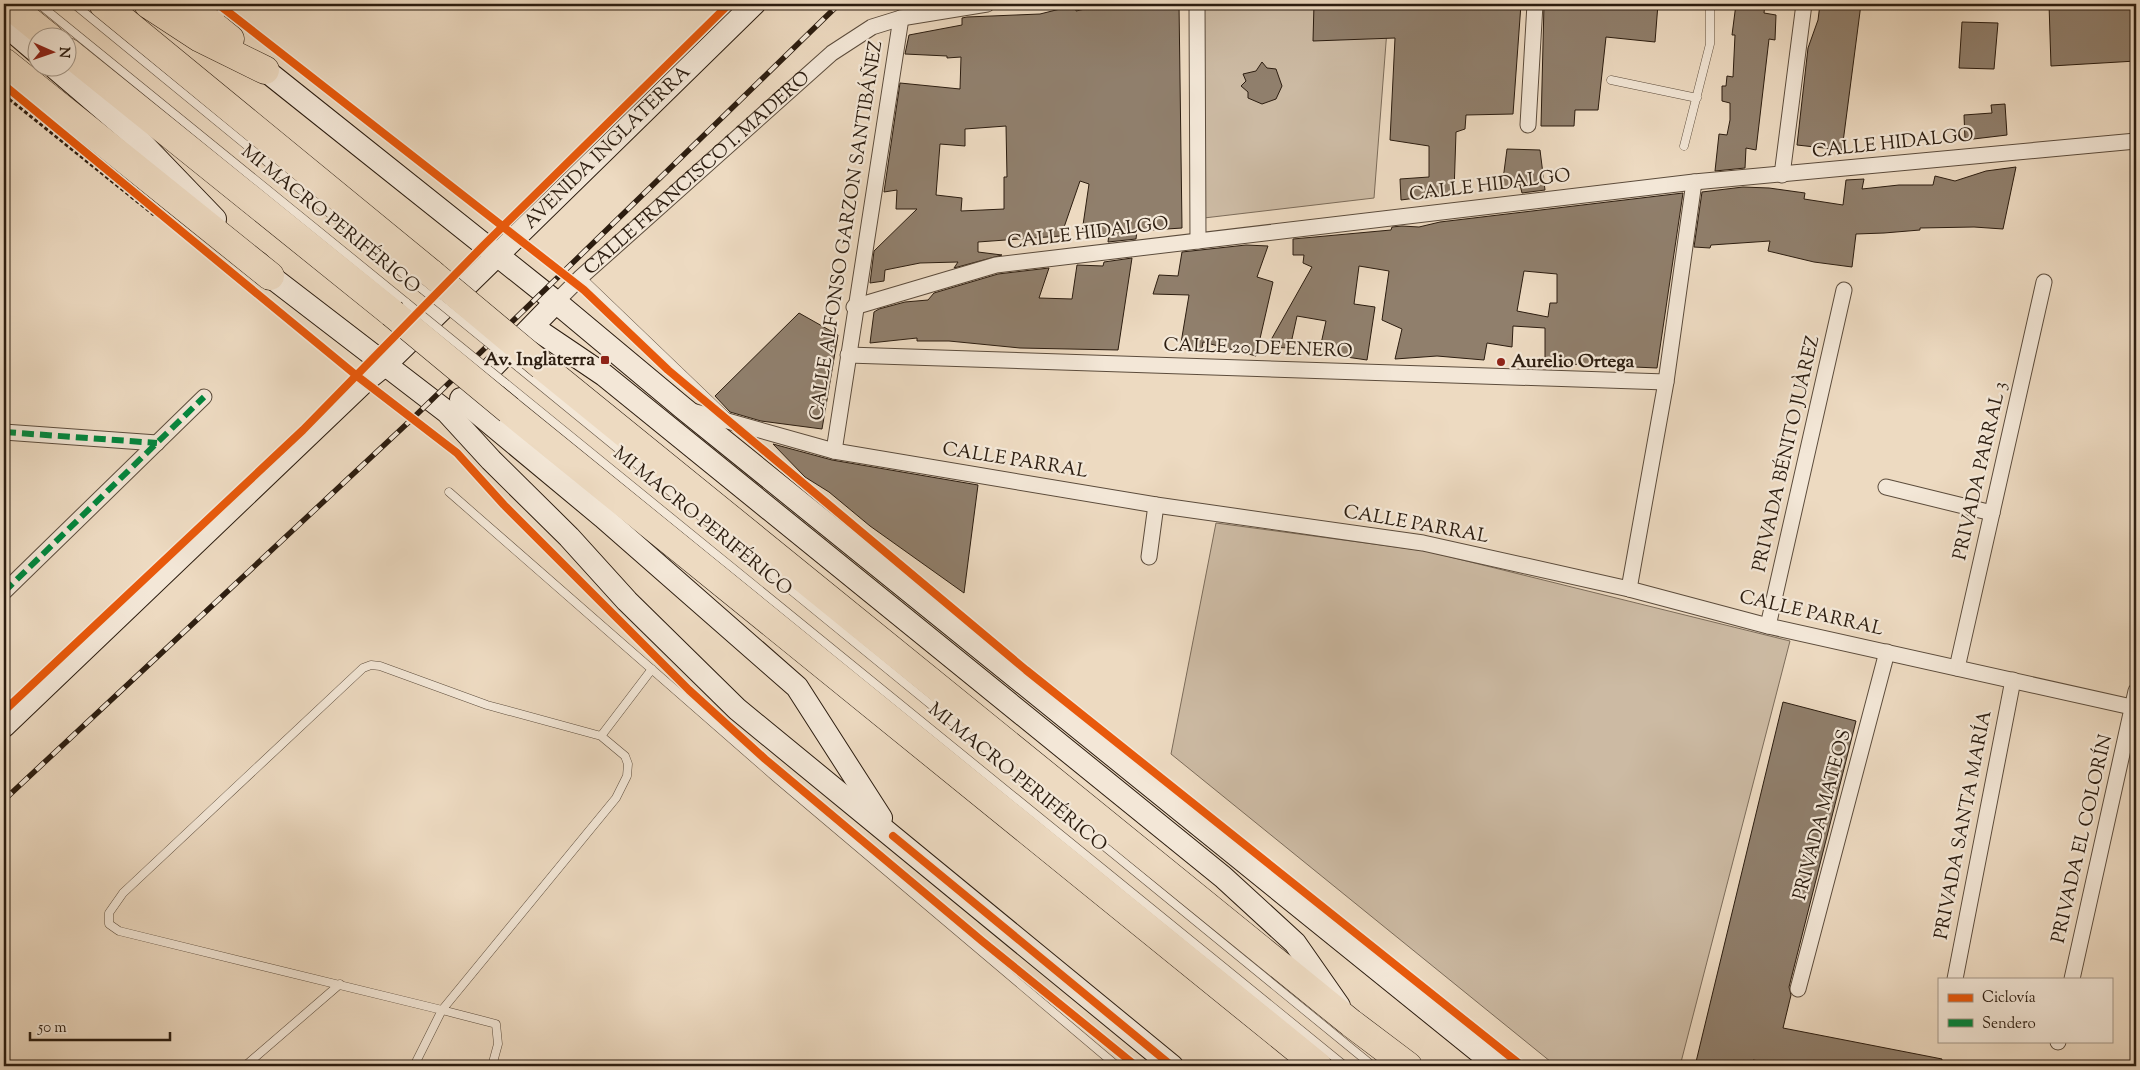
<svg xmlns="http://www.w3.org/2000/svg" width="2140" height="1070" viewBox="0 0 2140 1070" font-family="'Sorts Mill Goudy',serif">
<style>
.green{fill:#ccbaa3;stroke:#7c6c5a}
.building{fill:#907f6c;stroke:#2c1d10;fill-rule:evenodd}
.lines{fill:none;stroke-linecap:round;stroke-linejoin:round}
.lane-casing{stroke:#5c4c3c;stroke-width:9}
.street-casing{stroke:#5c4c3c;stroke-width:17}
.secondary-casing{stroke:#2c1d10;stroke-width:24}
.highway-casing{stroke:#2c1d10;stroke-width:29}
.path{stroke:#2c1d10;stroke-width:3;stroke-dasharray:4 2.5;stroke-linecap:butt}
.lane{stroke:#f3e7d7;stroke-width:8}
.street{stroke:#f3e7d7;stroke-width:15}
.secondary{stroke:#f3e7d7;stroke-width:22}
.highway{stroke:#eddac1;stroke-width:28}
.rail-casing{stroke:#2c1d10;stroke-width:5.5}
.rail{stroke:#f3e7d7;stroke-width:4;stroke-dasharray:11;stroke-linecap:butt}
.lane-bridge-casing{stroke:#5c4c3c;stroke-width:9;stroke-linecap:butt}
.highway-bridge-casing{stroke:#2c1d10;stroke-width:29;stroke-linecap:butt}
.lane-bridge{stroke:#f3e7d7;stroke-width:8}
.highway-bridge{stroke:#eddac1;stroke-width:28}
.quiet{stroke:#00873e;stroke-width:6;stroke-dasharray:12 6;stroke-linecap:butt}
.cycleway-casing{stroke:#f3e7d7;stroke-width:11}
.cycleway{stroke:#e8590c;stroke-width:8}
.poi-dot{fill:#8f2418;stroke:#f3e7d7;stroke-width:2}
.labels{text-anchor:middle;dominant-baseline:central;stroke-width:4.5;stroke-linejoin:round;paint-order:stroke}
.street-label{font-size:19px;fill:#2c1d10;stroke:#f3e7d7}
.poi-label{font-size:19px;font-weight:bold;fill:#2c1d10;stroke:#f3e7d7;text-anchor:end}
</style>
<rect width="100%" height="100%" fill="#eddac1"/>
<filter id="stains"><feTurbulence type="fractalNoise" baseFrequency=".004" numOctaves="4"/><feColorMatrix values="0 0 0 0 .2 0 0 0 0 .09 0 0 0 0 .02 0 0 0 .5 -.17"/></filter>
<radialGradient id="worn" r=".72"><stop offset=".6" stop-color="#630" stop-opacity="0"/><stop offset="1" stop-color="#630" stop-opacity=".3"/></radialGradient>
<path class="green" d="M1203 4H1389L1374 198 1204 218Z
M1216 523 1426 551 1790 641 1680 1066H1556L1171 754Z"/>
<path class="building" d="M1107 4H1179L1182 228 1137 231 1136 239 1108 242 1109 234 1082 232 1089 184 1080 181 1061 236 978 242V252L1002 255 954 268 958 262 920 263 885 270 884 281 870 283 874 251 917 209H896L897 190 884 192 900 83 960 89 961 57 947 58V56L905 54 909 35 962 25V18L967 17 1040 14 1076 5V11ZM1006 126 1007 177H1004V209L961 211 962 198 936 195 940 144 965 146V129Z
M1314 4H1521L1513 114 1466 115 1465 129 1456 132 1454 193 1401 200 1400 179 1429 177V146L1390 140 1395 38 1313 41Z
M1544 4H1658L1655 42 1606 37 1598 110H1575L1574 126H1541Z
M1736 4H1765L1764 13 1776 15 1775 40 1769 39 1756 150 1746 148 1745 168 1715 171 1719 134 1727 135 1730 120V103L1722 101V86H1726L1727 76 1733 77 1735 35H1732Z
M1820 4H1861L1842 150 1797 145 1808 48 1818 20Z
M2049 4H2136V61L2051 66Z
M1962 22 1998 23 1994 69 1959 68Z
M1262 62 1267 68 1276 69 1282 86 1276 99 1262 104 1248 98V92L1241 86 1246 81 1243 74 1256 71Z
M2005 104 2007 135 1965 140 1964 115 1992 113 1991 105Z
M1507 149 1540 150 1545 190 1522 193 1520 185 1502 187Z
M2016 167 2003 229 1974 227 1920 228V230L1884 233 1856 234 1852 267 1814 262 1768 251 1770 241 1711 245 1710 248 1694 247 1702 192 1743 187 1769 188 1805 193 1804 199 1843 205 1846 180 1864 179 1862 189 1899 185H1933L1935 176 1955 181 1986 171Z
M1683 193 1657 368 1545 363V328L1513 326 1512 347 1487 343 1484 360 1437 356 1395 359 1402 329 1382 320 1389 271 1359 266 1354 304 1375 307 1367 360 1319 353 1326 321 1297 316 1290 348 1267 347 1312 267 1303 263 1304 255H1293V239L1391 230 1392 227 1402 226 1419 227 1440 222ZM1524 271 1557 274V303H1550L1548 317 1517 311Z
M1246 245 1268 246 1257 277 1273 282 1256 356 1203 342 1202 349H1180L1189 295 1153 294 1159 275 1178 276 1182 252Z
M1132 258 1118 350 1020 348 949 341H917V338L870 343 874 312 879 309 905 302 928 300 934 293 998 274 1049 268 1039 298 1072 299 1077 265 1103 266 1104 262Z
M799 313 838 335 822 429 761 421 730 412 715 396Z
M773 444 832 460 978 485 964 593 870 526 829 492 805 477Z
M1783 702 1856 721 1789 987 1791 995 1783 1028 1942 1059 1941 1066H1789L1753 1060 1751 1066H1695Z"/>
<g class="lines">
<defs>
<path id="lane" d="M39 4 407 303
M74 4 422 289
M216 20 227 4
M1611 80 1697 98
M1684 146 1710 44V4
M581 277 727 417
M518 367 1373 1066
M504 382 1345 1066
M449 492 775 777 1117 1066
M371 665 380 666 487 705 601 736 625 756 628 764 627 776 616 798 442 1010 119 931 109 924V913L123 893 363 668Z
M601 736 652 669
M245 1066 340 984
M414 1066 442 1010 496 1024 498 1044 492 1066"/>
<g id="street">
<path d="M1197 4 1198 241"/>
<path d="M1528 125 1535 4"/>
<path d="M1782 175 1804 4"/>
<path id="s1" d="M556 302 581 277 832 53 872 27 901 18 987 4"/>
<path d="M854 307 996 265 1694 182 2136 141"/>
<path d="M848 355 1666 382"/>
<path d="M692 411 834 451 1156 505 1423 543 1629 589 1768 626 2136 708"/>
<path d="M4 432 157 443"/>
<path d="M834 451 901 18"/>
<path d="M1886 487 1992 513"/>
<path d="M1149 557 1156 505"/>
<path d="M1629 589 1666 382 1694 182"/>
<path d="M4 592 204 397"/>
<path d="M1768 626 1844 290"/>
<path d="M1957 668 2044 282"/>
<path d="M1955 979 2013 680"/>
<path d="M2072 979 2136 691"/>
<path d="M1798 989 1887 652"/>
<path d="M2058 1042V1041"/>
</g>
<g id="secondary">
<path d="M4 24 38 53"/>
<path d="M55 68 138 139 215 219"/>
<path d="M265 70 556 302 683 408 1497 1066"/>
<path d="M258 263 270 276 447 412 491 460 569 537 627 601 737 709 1172 1066"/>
<path d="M533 327 604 375 1223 877 1295 943 1339 1006"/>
<path d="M471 389 556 302"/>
<path d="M461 399 603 517 797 687 881 818"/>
<path id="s2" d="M4 726 365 381 385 365 754 4"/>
</g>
<path id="highway" d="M8 4 50 38
M103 4 432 274
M148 4 200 38 265 70
M187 4 230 39
M68 52 392 313
M4 62 270 276
M542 366 1351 1023 1408 1066
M509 410 1318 1066"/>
</defs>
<use href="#lane" class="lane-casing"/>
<use href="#street" class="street-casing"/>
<use href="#secondary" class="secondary-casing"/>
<use href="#highway" class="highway-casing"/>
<path class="path" d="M4 95 154 215
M257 296 350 370"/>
<use href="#lane" class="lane"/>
<use href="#street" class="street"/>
<use href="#secondary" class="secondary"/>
<use href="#highway" class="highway"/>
<defs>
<path id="rail" d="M4 800 412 419 839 4"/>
</defs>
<use href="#rail" class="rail-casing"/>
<use href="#rail" class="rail"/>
<defs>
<path id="lane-bridge" d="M422 289 518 367
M407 303 504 382"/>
<path id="highway-bridge" d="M432 274 542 366
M392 313 509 410"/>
</defs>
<use href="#lane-bridge" class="lane-bridge-casing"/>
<use href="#highway-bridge" class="highway-bridge-casing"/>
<use href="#lane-bridge" class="lane-bridge"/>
<use href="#highway-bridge" class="highway-bridge"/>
<path class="quiet" d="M4 432 157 443
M4 592 204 397"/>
<defs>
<path id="cycleway" d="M218 4 584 290 668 370 1026 670 1522 1066
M4 85 357 376 457 453 504 505 689 690 765 759 982 941 1136 1066
M4 711 303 430 484 245 729 4
M893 836 1172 1066"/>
</defs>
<use href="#cycleway" class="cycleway-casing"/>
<use href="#cycleway" class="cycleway"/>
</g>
<g class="poi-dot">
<rect x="600" y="355" width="10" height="10" rx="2.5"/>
<circle cx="1501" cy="362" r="5"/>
</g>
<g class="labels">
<g class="street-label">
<text transform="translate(1893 144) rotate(-6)">CALLE HIDALGO</text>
<text stroke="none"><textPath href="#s2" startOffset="836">AVENIDA INGLATERRA</textPath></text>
<text stroke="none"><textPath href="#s1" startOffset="191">CALLE FRANCISCO I. MADERO</textPath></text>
<text transform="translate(1490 186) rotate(-7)">CALLE HIDALGO</text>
<text transform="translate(330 220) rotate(39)">MI MACRO PERIFÉRICO</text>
<text transform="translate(847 231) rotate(-81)">CALLE ALFONSO GARZON SANTIBÁÑEZ</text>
<text transform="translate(1088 234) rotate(-7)">CALLE HIDALGO</text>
<text transform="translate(1258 349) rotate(2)">CALLE 20 DE ENERO</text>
<text transform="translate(1787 454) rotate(-77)">PRIVADA BÉNITO JUÀREZ</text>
<text transform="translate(1015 461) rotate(9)">CALLE PARRAL</text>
<text transform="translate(1981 471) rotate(-77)">PRIVADA PARRAL 3</text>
<text transform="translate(702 522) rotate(39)">MI MACRO PERIFÉRICO</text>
<text transform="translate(1416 525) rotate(10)">CALLE PARRAL</text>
<text transform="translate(1811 614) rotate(13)">CALLE PARRAL</text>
<text transform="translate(1017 778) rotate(39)">MI MACRO PERIFÉRICO</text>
<text transform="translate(1823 815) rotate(-75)">PRIVADA MATEOS</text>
<text transform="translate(1964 825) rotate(-79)">PRIVADA SANTA MARÍA</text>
<text transform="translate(2083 839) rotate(-77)">PRIVADA EL COLORÍN</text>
</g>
<g class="poi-label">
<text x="595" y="360">Av. Inglaterra</text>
<text x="1511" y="362" text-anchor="start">Aurelio Ortega</text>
</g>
</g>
<rect width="2140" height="1070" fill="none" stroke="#eddac1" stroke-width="20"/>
<rect x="5" y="5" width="2130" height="1060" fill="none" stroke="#2c1d10" stroke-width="2.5"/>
<rect x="10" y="10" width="2120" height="1050" fill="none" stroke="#2c1d10"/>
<rect x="1938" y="978" width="175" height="65" fill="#f3e7d7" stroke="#a39687"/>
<rect x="1948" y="994" width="25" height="8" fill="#e8590c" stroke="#a39687"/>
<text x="1982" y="1002" font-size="15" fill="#2c1d10">Ciclovía</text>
<rect x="1948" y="1019" width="25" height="8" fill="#00873e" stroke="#a39687"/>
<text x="1982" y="1028" font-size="15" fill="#2c1d10">Sendero</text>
<g transform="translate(52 52) rotate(92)"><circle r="24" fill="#f3e7d7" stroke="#a39687"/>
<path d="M0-4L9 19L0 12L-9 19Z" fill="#8f2418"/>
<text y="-8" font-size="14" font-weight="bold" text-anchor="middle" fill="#2c1d10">N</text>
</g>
<path d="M30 1032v8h140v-8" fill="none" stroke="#2c1d10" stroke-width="2.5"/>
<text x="38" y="1032" font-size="15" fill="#2c1d10" stroke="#f3e7d7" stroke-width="4" paint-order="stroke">50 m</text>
<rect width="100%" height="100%" filter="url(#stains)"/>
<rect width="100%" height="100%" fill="url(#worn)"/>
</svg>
